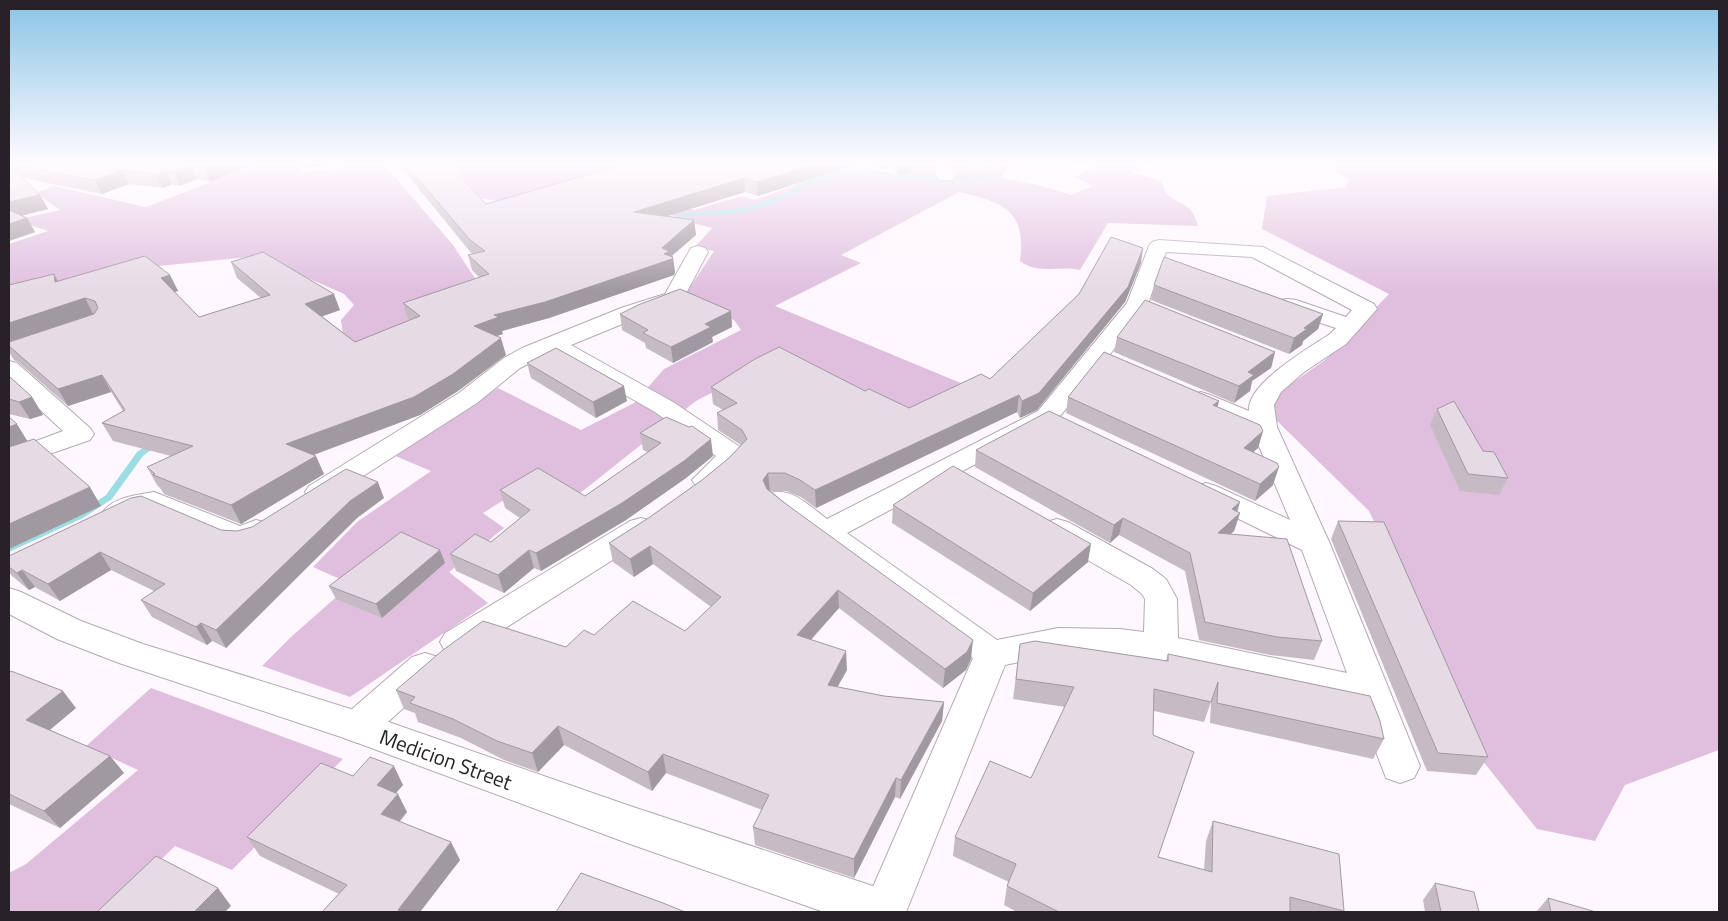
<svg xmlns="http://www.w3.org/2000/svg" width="1728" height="921" viewBox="0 0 1728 921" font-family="'Titillium Web',sans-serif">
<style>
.green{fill:#e0bfde}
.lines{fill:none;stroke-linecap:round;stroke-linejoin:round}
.stream{fill:#9cdde3;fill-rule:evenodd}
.minor-casing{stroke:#b5a9b4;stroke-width:2}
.tertiary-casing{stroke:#b5a9b4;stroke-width:2}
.minor{fill:#fff;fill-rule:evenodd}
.tertiary{fill:#fff;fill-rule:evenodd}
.wall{fill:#c6bbc5}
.shaded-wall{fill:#a199a0}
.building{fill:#e6dae5;stroke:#a199a0}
.labels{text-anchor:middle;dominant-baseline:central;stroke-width:4.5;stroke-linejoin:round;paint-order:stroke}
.near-street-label{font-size:21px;fill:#272227;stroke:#fff}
</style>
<rect width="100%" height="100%" fill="#fff7fe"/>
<path class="green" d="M264 162H302L301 172 383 163 453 245 484 292 369 353 343 335 341 320 354 305 344 294 258 256 159 266 110 280 9 299V244L48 231 16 220 60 210 36 193 54 186 146 207Z
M450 162H595L613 171 507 203 481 198Z
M1105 162H1141L1131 172 1162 181C1166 201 1176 198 1189 208 1194 213 1196 220 1198 226L1108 223 1080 270C1059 265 1039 275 1020 261 1027 210 1002 202 959 192L841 255 861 263 775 306 980 391 921 419 788 353 696 401 574 498 538 479 483 513 504 528 449 572 488 603 350 697 262 666 291 637 351 584 313 567 357 522 431 471 393 455 498 388 581 430 634 403 664 369 741 330 734 320 685 295 714 251 695 247 712 228 681 220 655 206 688 207 694 210 743 196 754 200 797 185 790 182 834 164 848 170 861 167 908 176 946 179H971L992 176 1038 185 1071 195 1093 186 1075 177Z
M1337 162H1719V750L1625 785 1595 841 1537 829 1470 745 1404 583 1369 511 1266 410 1275 395 1325 360 1389 294 1262 229 1267 196 1346 187 1349 178 1337 173 1333 168Z
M151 688 343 759 232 870 175 846 107 912H9V873L26 864 138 770 86 746Z"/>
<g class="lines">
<path class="stream" d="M996 162H1001L1008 169 1002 175 996 179 979 182 933 181 872 175H842L818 181 783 199 759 208 737 213 685 217 664 222 661 220 685 214 737 209 755 205 779 197 814 178 842 172 872 171 971 180 992 176 1002 169Z
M154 440 157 441 158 443 157 445 143 456 112 499 83 518 9 552V545L77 514 106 495 137 452Z"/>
<defs>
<path id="minor" d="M926 162H943L954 176 952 180H940Z
M1159 240 1263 247 1374 304 1377 309 1346 344 1304 372 1281 392 1274 405 1277 427 1330 544 1420 766 1414 778 1400 783 1386 778 1358 704 1161 661 1120 655 1058 654 1005 665 906 912H862L973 658 770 505 766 499 770 493C792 487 809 506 827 519L1038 411 1127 303 1149 246 1152 242ZM1166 252 1252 257 1352 310 1346 317 1296 300 1288 299 1280 300 1277 305 1280 310 1336 328 1330 334C1309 348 1246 384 1249 411L1210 395 1201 392 1192 395 1188 400 1192 405 1253 432 1290 520 1216 486 1206 483 1196 486 1192 492 1196 498 1302 550 1347 673 1178 638 1177 599 1166 579 1153 569 1068 522 1057 519 1046 522 1042 529 1046 536 1131 585 1142 594 1145 599 1144 632 1120 629 1058 628 997 640 847 533 1056 421 1105 361 1148 304Z
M698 246 705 248 708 252 681 303 637 318 571 345 673 402 743 449 747 455C741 463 724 482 716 486 709 490 703 488 696 486L692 480 716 456 655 412 551 353 520 368 477 403 329 498 319 501 309 498 305 492 309 486 459 393 504 358 522 348 621 308 665 294 691 248Z
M9 361 17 363 90 428 94 434 90 440 9 468V451L63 431 9 381Z
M154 492 240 526 256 520 267 523 271 530C264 541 254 545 242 548L151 511 118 521 108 519 103 512C113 497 137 495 154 492Z
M641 518 652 521 656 528 652 535 469 651 457 655 445 651 440 642 445 633 630 521Z
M425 653 438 657 443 667 438 677 370 738 357 743 344 738 338 727 344 716 412 657Z"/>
<path id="tertiary" d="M9 588 21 592 81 621 143 644 357 711 630 806 885 890 901 897 907 912H824L630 844 347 739 119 663 57 639 9 614Z"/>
</defs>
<use href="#minor" class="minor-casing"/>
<use href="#tertiary" class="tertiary-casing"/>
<use href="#minor" class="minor"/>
<use href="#tertiary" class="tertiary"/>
</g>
<path class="wall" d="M9 162H261L210 182 197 179 180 186 172 184 163 188 129 184 102 194 23 178 40 195 48 209 22 215 27 218 35 232 9 241Z
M291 162H352L303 168 301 164Z
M397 162H447L486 204 624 164 620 162H935L936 164 935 177H915L911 173 899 175 891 167 883 170 860 163 758 196 745 192 667 216 694 220 696 235 671 257 675 272 674 275 549 318 502 331 503 334 496 336 506 355 458 391 420 415 314 455 324 474 241 524 164 494 160 488 157 485 147 467 171 456 113 441 102 423 123 411 111 392 68 406 18 362 14 360 9 352V285L54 274 58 281 170 275 178 291 174 292 199 317 261 298 237 278 231 262 340 310 322 316 355 342 409 320 408 319 403 303 479 277 472 270 468 255 472 254Z
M945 162H1002L1003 163 1002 177 954 180 955 174Z
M1141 263 1125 302 1037 410 1020 418 1017 412 816 508 801 497 786 491H771L971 659 966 670 943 688 839 608 811 640 847 670 837 687 884 696 944 702 942 721 900 799 895 797 854 878 755 845 753 827 762 810 666 773 652 791 564 745 538 772 504 760 461 738 418 722 415 713 404 709 396 690 566 647 594 635 685 631 711 607 653 564 634 577 613 562 609 543 647 519 702 480 729 458 741 445 718 430 717 413 723 410 713 404 711 387 865 391 909 408 990 379Z
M1154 285 1323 314 1318 329 1303 341 1302 345 1289 354 1151 300Z
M731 311 732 327 712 337 713 342 673 363 646 348 645 343 622 330 620 314Z
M1117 337 1275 352 1271 368 1252 381 1250 391 1234 403 1114 352Z
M527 363 627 401 596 418 531 378Z
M9 376 32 397 43 415 30 419 9 414Z
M1068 397 1217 407 1263 431 1258 448 1253 452 1273 485 1255 501 1066 413Z
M1437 409 1483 451 1508 478 1499 495 1460 491 1430 425Z
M640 433 713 456 686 478 626 520 541 571 534 568 504 593 456 571 450 554 491 542 520 518 505 508 500 490 585 496 648 452 643 450Z
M976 450 1240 513 1234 531 1230 534 1322 641 1314 660 1270 655 1199 640 1185 571 1119 535 1110 543 975 467Z
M384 498 357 518 226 648 212 641 207 645 152 617 141 600 154 591 111 570 60 601 35 587 29 590 12 576 9 572V556L221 530 237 531Z
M893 505 1088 562 1030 611 892 523Z
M1338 521 1488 757 1476 775 1427 771 1331 539Z
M440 550 445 563 382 618 336 599 329 586Z
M1020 644 1166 661 1168 654 1384 739 1373 759 1210 723 1211 702 1204 722 1154 711 1153 735 1158 857 1204 870 1206 841 1213 821 1344 911 1343 912H1017L1004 905 1007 886 1009 882 953 856 955 837 1031 778 1065 707 1013 699Z
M9 673 76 708 50 730 110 756 124 773 60 828 9 804Z
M353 776 403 785 396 793 407 812 400 821 460 860 420 912H322L339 894 260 856 247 837Z
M1435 883 1479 912H1425L1423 900Z
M1548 898 1596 912H1536Z"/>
<path class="shaded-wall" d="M221 162H261L210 182 204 168Z
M301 162H352L303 168Z
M822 162H860V163L758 196 757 182Z
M883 162H891V167L883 170Z
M899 162H911V173L899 175Z
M191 166 197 179 180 186 174 172Z
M122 170 129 184 102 194 95 180Z
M166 171 172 184 163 188 157 174Z
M744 178 745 192 636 226 634 212Z
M40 195 48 209 9 219V202Z
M27 218 35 232 9 241V224Z
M694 220 696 235 670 257H673L675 272 674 275 549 318 502 331 503 334 478 342 474 326 494 315 662 248Z
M1143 248 1141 263 1125 302 1037 410 1020 418 1022 401Z
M54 274 62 290 55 282Z
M170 275 178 291 168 294 161 278Z
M334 294 340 310 312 320 305 304Z
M85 298 93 314 9 343V323Z
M731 311 732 327 712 337 713 342 673 363 671 347 705 324Z
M1323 314 1318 329 1303 341 1302 345 1289 354 1294 338 1304 328Z
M501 338 506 355 458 391 420 415 294 462 286 444Z
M1275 352 1271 368 1252 381 1250 391 1234 403 1239 386 1248 372Z
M102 375 111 392 68 406 58 389Z
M624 386 627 401 596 418 593 402Z
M1019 395 1017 412 816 508 815 490Z
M32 397 43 415 30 419 19 402Z
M1219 401 1215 417 1213 405Z
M17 424 28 442 9 449V427Z
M1263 431 1258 448 1239 465 1244 448Z
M711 439 713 456 686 478 626 520 541 571 536 553Z
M316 456 324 474 241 524 231 505Z
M1279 467 1273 485 1255 501 1260 484Z
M768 473 770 491 764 498 763 480Z
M378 482 384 498 357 518 226 648 216 630 350 501Z
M90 487 101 506 9 549V524Z
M1240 502 1236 516 1240 513 1234 531 1213 551 1218 533 1232 509Z
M1123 518 1119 535 1110 543 1114 525Z
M1091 544 1088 562 1030 611 1033 593Z
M650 546 653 564 634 577 630 559Z
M440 550 445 563 382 618 376 604Z
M529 550 534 568 504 593 498 575Z
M100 552 111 570 60 601 48 584Z
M22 570 35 587 29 590 17 573Z
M838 590 839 608 798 654 797 635Z
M201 623 212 641 207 645 196 627Z
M973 640 971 659 966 670 943 688 945 669Z
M846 651 847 670 828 704V685Z
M63 691 76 708 41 737 26 720Z
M944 702 942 721 900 799 901 780Z
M558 726 564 745 538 772 532 753Z
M663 754 666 773 652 791 648 772Z
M110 756 124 773 60 828 44 811Z
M394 766 403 785 386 804 377 785Z
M896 778 895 797 854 878V859Z
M398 794 407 812 391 832 381 814Z
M451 842 460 860 420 912H399L398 910Z
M218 888 231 906 225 912H194Z"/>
<path class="building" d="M9 162H221L204 168 191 166 174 172 166 171 157 174 122 170 95 180 9 164Z
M404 162H447L486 204 631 162H822L757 182 744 178 634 212 694 220 662 248 669 251 664 254 673 257 672 259 545 302 494 315 499 317 474 326 501 338 453 374 414 397 286 444 316 456 231 505 153 475 155 474 147 467 193 446 102 423 125 410 102 375 58 389 9 346V342L94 314 98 308 95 301 85 298 9 323V285L54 274 55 282 145 256 170 275 161 278 199 317 270 295 231 262 263 252 334 294 305 304 355 342 420 316 403 303 489 274 468 255 485 251 470 240Z
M913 162H935L936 164H915Z
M956 162H1002L1003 163 955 166Z
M9 164 40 195 9 202Z
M9 210 27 218 9 224Z
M1111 237 1143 248 1128 287 1039 393 1022 401 1019 395 815 490 800 480 785 473H768L763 480 767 489 786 504 973 640 967 652 945 669 838 590 797 635 846 651 828 685 884 696 944 702 901 780 896 778 854 859 753 827 769 795 663 754 648 772 558 726 532 753 497 741 453 719 410 703 415 697 396 690 443 650 483 621 566 647 584 630 594 635 633 601 685 631 721 597 650 546 630 559 609 543 647 519 702 480 729 458 747 439 742 430 717 413 737 403 711 387 755 359 779 347 865 391 869 389 909 408 981 374 990 379 1079 294Z
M1164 257 1323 314 1304 328 1307 329 1294 338 1154 285Z
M680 289 731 311 705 324 711 327 671 347 643 333 648 330 620 314 638 305Z
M1145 300 1275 352 1248 372 1254 375 1239 386 1117 337Z
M556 348 624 386 593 402 527 363Z
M1104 352 1219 401 1213 405 1260 425 1263 431 1244 448 1277 463 1279 467 1260 484 1068 397Z
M9 376 32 397 19 402 9 399Z
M1454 401 1483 451 1494 452 1508 478 1468 474 1437 409Z
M1049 411 1240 502 1232 509 1240 513 1218 533 1287 539 1322 641 1277 637 1205 622 1190 553 1123 518 1114 525 976 450Z
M9 417 17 424 9 427Z
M666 417 689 427 692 426 711 439 684 461 622 503 536 553 529 550 498 575 450 554 475 534 491 542 530 510 500 490 538 468 585 496 661 443 640 433Z
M34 439 90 487 9 524V447Z
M953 466 1091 544 1033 593 893 505Z
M346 469 378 482 350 501 216 630 201 623 196 627 141 600 165 584 100 552 48 584 22 570 17 573 9 567V556L131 498 141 496 221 530 237 531 252 527 265 519Z
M1338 521 1384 522 1488 757 1438 753Z
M401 532 440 550 376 604 329 586Z
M1035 641 1168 661V654L1370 696 1380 721 1384 739 1217 703 1218 682 1211 702 1154 689 1153 735 1194 752 1158 857 1212 872 1213 821 1339 854 1344 911 1290 897V912H1059L1007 886 1016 864 955 837 990 761 1031 778 1074 687 1016 679 1020 644Z
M11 671 63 691 26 720 110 756 44 811 9 794V673Z
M370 757 394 766 377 785 398 794 381 814 451 842 398 910 402 912H322L347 885 247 837 321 763 353 776Z
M156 856 218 888 194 912H175L173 911V912H100L98 911Z
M581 873 663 903 685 912H556Z
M1435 883 1474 892 1479 912H1441Z
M1548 898 1596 912H1551Z"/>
<linearGradient id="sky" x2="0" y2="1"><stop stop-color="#89c4e6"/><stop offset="0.56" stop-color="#fffbff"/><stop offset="1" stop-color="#fffbff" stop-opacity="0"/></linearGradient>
<rect width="1728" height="291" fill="url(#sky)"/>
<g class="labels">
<g class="near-street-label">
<text transform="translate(446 759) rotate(20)">Medicion Street</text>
</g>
</g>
<rect width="1728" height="921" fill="none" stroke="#272227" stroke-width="20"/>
</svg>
